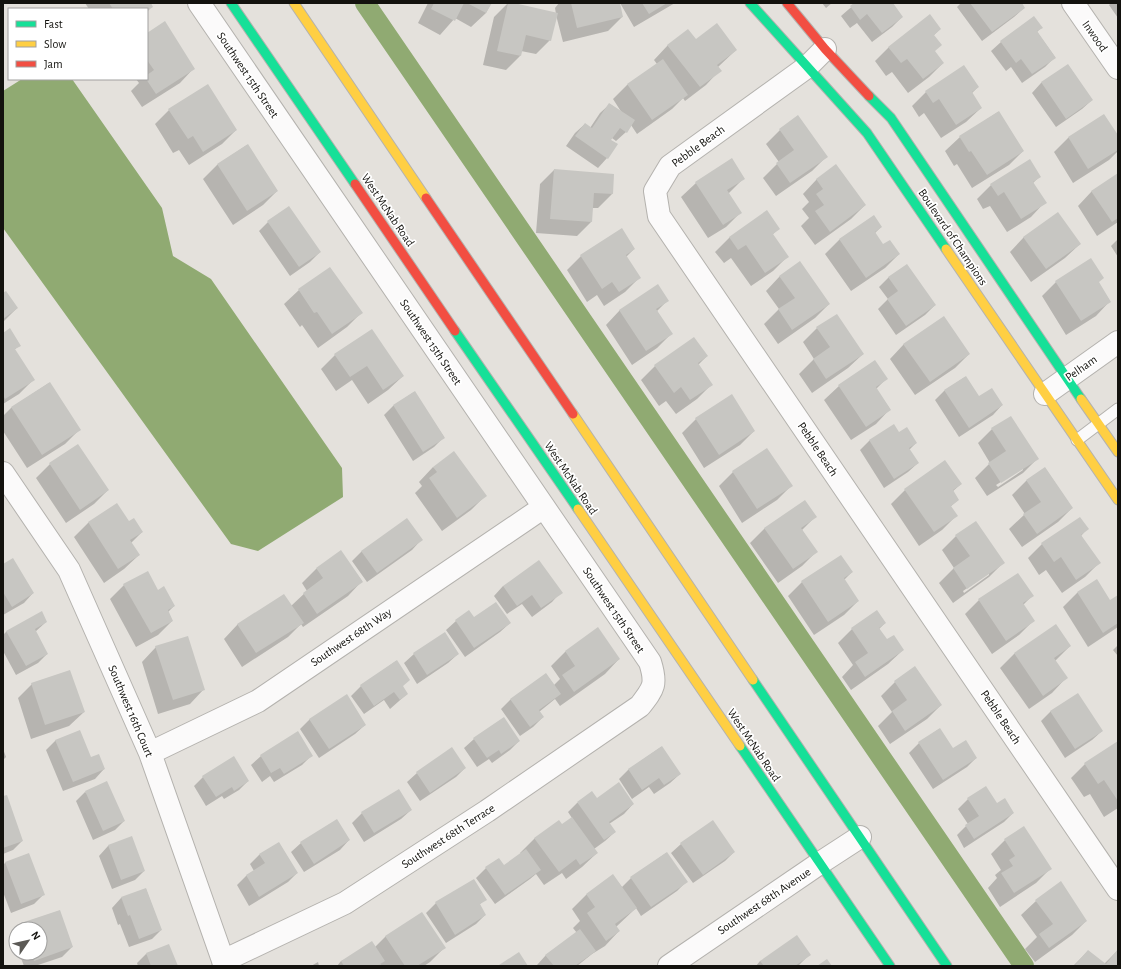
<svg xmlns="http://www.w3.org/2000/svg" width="1121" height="969" viewBox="0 0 1121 969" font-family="'Alegreya Sans',sans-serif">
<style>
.water{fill:#90aa72}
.shadow{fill:#0003;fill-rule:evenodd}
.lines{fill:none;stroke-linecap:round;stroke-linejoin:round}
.canal{stroke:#90aa72;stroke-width:20}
.building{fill:#c7c6c2}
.lane-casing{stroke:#b4b2ae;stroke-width:13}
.street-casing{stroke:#b4b2ae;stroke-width:24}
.fast-casing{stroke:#b4b2ae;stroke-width:11}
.slow-casing{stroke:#b4b2ae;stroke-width:11}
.jam-casing{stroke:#b4b2ae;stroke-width:11}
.lane{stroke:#fbfafa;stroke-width:11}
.street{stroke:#fbfafa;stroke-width:22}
.fast{stroke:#16e098;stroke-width:9}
.slow{stroke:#ffcf43;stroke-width:9}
.jam{stroke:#f24e42;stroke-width:9}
.labels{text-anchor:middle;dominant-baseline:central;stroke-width:3.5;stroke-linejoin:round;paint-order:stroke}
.street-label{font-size:12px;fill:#13120e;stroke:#fff}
</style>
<rect width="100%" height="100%" fill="#e4e1dc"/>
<path class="water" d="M22 79H72L162 208 173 256 211 279 342 468 343 497 258 551 231 544 3 228V91Z"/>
<path class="shadow" d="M85 3H150L152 6 147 12V9H89Z
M428 3H491L486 13 471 27 455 18 440 35 418 23Z
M508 3 556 14 555 8 559 3H619L622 17 608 31 563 42 556 15 550 40 536 54 521 51 520 56 506 70 483 65 494 17Z
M620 3H675L634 27Z
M822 3H832L826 8Z
M856 3H891L902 17 892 27 872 42 857 23 850 28 841 16Z
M961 3H1020L1024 8 1014 17 982 41 957 7Z
M1111 3H1118V18L1109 5Z
M1041 28 1037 32 1055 57 1045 67 1022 83 1011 67 1006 71 991 51 1001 42Z
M940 29 933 36 934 51 943 63 929 77 908 93 892 72 886 76 875 61 889 47Z
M147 34 194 68 180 83 142 107 131 91 139 83 136 79H147Z
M696 41 736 50 718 67 720 70 706 85 685 101 683 98 672 109 637 134 631 125 626 132 616 141 612 138 610 140 617 144 607 158 598 168 566 146 575 133 585 124 590 128 600 113 610 104 622 113 613 99 627 85 657 64 654 60 668 45Z
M1068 65 1092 100 1082 109 1056 127 1032 93 1041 83Z
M978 87 971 94 981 108 966 122 941 138 924 113 919 117 912 106 926 92Z
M169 110 236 130 222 144 189 165 179 150 173 153 155 124Z
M998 112 1023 151 1009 165 972 188 957 164 954 166 945 151 960 137Z
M1104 115 1118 137V151L1109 160 1073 183 1054 152 1068 138Z
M780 130 826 157 812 171 776 196 763 178 779 162 766 144Z
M247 145 277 191 263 205 233 225 203 179 217 165Z
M554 170 613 175 612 194 598 208H592L591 222 577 236 536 233 540 184Z
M1118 175V222L1097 236 1078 206 1092 191Z
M1040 176 1033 183 1045 202 1031 217 1007 232 990 206 983 209 977 199 991 185Z
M744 178 728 194 740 213 726 227 708 238 681 197 696 183Z
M817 179 865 205 851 219 815 245 801 226 809 218 802 209 809 202 803 194Z
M874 216 881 227 875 233 883 246 899 254 885 268 851 291 825 254 839 240Z
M268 222 320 252 310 262 290 276 259 231Z
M778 229 772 235 787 257 773 271 751 286 731 258 724 263 715 252 730 237Z
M1024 237 1080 244 1065 258 1031 282 1010 252Z
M1118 239V257L1111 246Z
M634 249 626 257 639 278 625 292 604 306 597 295 587 302 567 270 581 256Z
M330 268 361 313 347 327 318 348 302 325 300 327 284 304 299 290Z
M780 276 829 304 815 318 778 344 764 324 779 309 766 291Z
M889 277 935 305 925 315 896 335 878 309 888 299 879 287Z
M1056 282 1098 283 1110 301 1096 316 1066 335 1042 296Z
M3 295 17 308 3 322Z
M668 300 657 311 671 334 657 348 632 365 606 325 620 310Z
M817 328 863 354 848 368 812 393 799 374 814 359 803 342Z
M3 334 20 345 14 350 33 380 19 394 3 404Z
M904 344 969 354 955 368 915 395 890 359Z
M335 355 403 376 388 390 368 404 352 380 336 391 321 369Z
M707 356 698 365 711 385 697 399 676 414 666 401 659 406 641 380 655 366Z
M875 362 886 379 876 389 890 409 876 424 851 440 824 400 839 386Z
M965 377 979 397 1002 405 993 415 959 437 935 400 944 391Z
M49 383 79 430 65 444 27 468 3 431V416L11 408Z
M414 392 444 437 434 447 413 461 384 415 393 406Z
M696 419 754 431 740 445 704 468 682 433Z
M893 426 899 434 916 443 909 450 918 463 908 472 884 488 860 450 869 441Z
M992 429 1038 458 1023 473 987 496 975 478 990 463 978 443ZM1023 468V470L998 487 996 485Z
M767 450 791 486 777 500 742 523 719 486 733 472Z
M945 462 961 484 952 492 958 500 950 507 956 516 942 530 919 546 891 504 905 490Z
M50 464 108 490 94 504 66 523 36 478Z
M433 467 485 496 471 510 442 531 415 493 422 486 419 482Z
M1045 468 1072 508 1058 522 1022 547 1009 529 1025 514 1012 495 1026 481Z
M117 505 129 523 142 532 131 543 139 555 124 569 104 583 74 537 88 523Z
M815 517 802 530 816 552 802 566 778 583 750 543 765 528Z
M1087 529 1081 536 1099 563 1085 577 1062 593 1046 570 1039 575 1028 558 1042 544Z
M956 536 1003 563 989 577 953 603 939 583 954 568 942 550ZM989 573V575L964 593 963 591Z
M421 540 412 550 367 582 352 561 362 551Z
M341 552 362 581 348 596 303 627 301 624 288 637 242 667 224 639 238 624 291 606 307 591 302 583 316 569Z
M3 565 33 593 24 603 3 615Z
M852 572 844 580 858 601 844 615 814 635 788 596 802 582Z
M1096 581 1110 602 1118 596V627L1088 647 1063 607 1077 593Z
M124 585 158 591 174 606 168 612 172 621 158 635 136 647 110 599Z
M503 586 561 592 552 602 532 617 522 604 507 614 494 596Z
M1032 596 1023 605 1033 621 1019 635 992 654 965 614 979 600Z
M474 619 510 623 500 632 465 657 446 630 456 621Z
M46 622 35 632 47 654 38 663 16 675 3 651V635L7 631Z
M885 623 879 629 887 641 903 650 888 664 851 690 842 677 853 665 838 643 852 629Z
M1055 626 1070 646 1055 661 1066 678 1052 693 1029 709 1000 668 1014 654Z
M597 629 619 659 605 674 560 706 555 699 539 712 543 717 533 727 520 736 501 709 510 700 546 674 554 685 560 679 551 666 565 652Z
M1118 645V656L1113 650Z
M156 647 204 689 190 704 158 714 142 662Z
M414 654H458L448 663 417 684 404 663Z
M396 661 402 687 407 694 390 709 384 700 364 714 351 696 361 686Z
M915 668 941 705 927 719 890 744 878 726 892 712 881 696 895 682Z
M32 684 84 712 69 726 31 739 18 698Z
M1051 711 1102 731 1092 740 1065 758 1041 721Z
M310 719 365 725 355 734 319 758 300 729Z
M939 729 953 750 976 758 967 767 933 789 909 753 919 743Z
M474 739 519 741 510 750 492 763 489 759 477 767 464 748Z
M56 740 90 758 104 769 95 779 63 791 46 750Z
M1118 742V808L1104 817 1090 794 1084 797 1071 778 1085 764Z
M661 747 680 774 670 783 654 794 649 787 632 799 619 779 628 770Z
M3 749 6 757 3 760Z
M452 749 465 768 456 777 420 801 407 782 417 773Z
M312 755 302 765 274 782 270 776 262 782 251 765 261 756Z
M203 777 248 781 239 790 224 799 222 796 206 806 194 786Z
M986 788 997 805 1013 813 1004 822 964 848 957 835 968 824 958 809 968 799Z
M398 791 411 810 401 819 364 842 352 823 362 813Z
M85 792 124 821 115 830 93 840 76 801Z
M3 797 22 841 13 850 3 854Z
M596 800 633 804 624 814 609 824 615 832 605 841 594 849 597 853 582 867 566 879 562 873 544 885 536 874 530 879 495 904 476 878 486 868 498 859 504 866 521 854 520 853 535 838 562 826 572 818 568 812 577 803Z
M337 821 349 840 340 850 304 872 291 852 301 843Z
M1024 828 1050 869 1036 883 1000 907 988 888 997 878 995 875 1001 870 991 854 1005 840Z
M132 838 144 871 135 880 112 889 99 856 108 846Z
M279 843 297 873 288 882 249 906 237 885 246 876 254 871 250 864 259 855Z
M681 844 734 852 725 861 693 883 671 853Z
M666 853 686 882 677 891 641 916 636 908 616 927 619 931 605 946 592 954 577 966H538L537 965 546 955 577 933 573 928 580 921 572 909 586 895 613 876 622 887 631 878Z
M28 854 43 895 34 904 11 913 3 892V865L5 863Z
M146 889 161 930 152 939 129 947 120 924 118 925 112 908 121 898Z
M485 899 479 905 485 915 476 924 446 943 426 913 436 903Z
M1036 901 1086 921 1072 935 1035 962 1025 949 1037 937 1021 915Z
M59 911 72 947 62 957 35 966H24L19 953H40V929H17L22 924Z
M16 930V943L13 933Z
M386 936 444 948 430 962 424 966H381L380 964 379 966H337L341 961 375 947Z
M1118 950V966H1073L1088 951 1104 964Z
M146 954 177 966H138L137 963Z
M809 955 798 966H756L760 961Z
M318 962 319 966H311Z"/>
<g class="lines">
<path class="canal" d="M365 3 1024 966"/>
</g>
<path class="building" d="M109 3H151L153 7 147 11V9H113Z
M434 3H464L455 21 431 9Z
M467 3H492L486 13Z
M508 3H514L558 13 551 41 526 35 521 56 497 51Z
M571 3H620L623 17 577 28Z
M642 3H667L649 14Z
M854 3H893L903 17 882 33 867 14 860 20 850 6Z
M970 3H1022L1025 8 992 32Z
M930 14 941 29 934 35 942 45 935 51 944 63 923 79 907 59 901 63 888 47Z
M1034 16 1043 28 1037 31 1056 58 1032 74 1021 59 1016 63 1000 41Z
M165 21 195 69 156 94 146 79 147 75 154 70 147 60V33Z
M717 23 737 50 717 65 722 71 700 87 667 45 688 29 696 39Z
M663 59 688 95 652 120 627 84Z
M1068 64 1093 100 1066 119 1041 82Z
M964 65 979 87 972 92 982 108 956 125 939 99 933 103 925 91Z
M208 84 237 130 203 152 193 136 188 139 168 109Z
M609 103 635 120 627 133 620 128 611 140 618 144 608 159 575 136 585 123 592 128Z
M999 111 1024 151 987 175 971 151 969 152 959 136Z
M1104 114 1118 135V150L1088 169 1068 137Z
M798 115 828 157 790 183 776 163 794 150 779 129Z
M248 144 278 191 247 211 217 164Z
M732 158 745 179 727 190 742 213 723 225 695 182Z
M1030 159 1041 177 1033 182 1047 203 1021 219 1004 192 998 196 990 184Z
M836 164 866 205 830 232 815 211 824 205 816 194 823 189 816 179Z
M554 169 614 174 613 194 594 193 592 222 550 219Z
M1118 173V218L1112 222 1091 191Z
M289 206 321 252 299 267 267 221Z
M767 210 780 229 773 234 789 257 765 273 746 245 738 250 729 237Z
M1058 212 1081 244 1046 269 1023 237Z
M874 215 882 227 875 232 883 244 890 240 900 254 866 278 839 239Z
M622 228 635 249 626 255 641 278 619 292 612 282 602 289 580 255Z
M1091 258 1104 278 1099 282 1111 302 1081 321 1055 281Z
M800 261 830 304 792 330 778 309 795 298 779 276Z
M907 264 936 305 906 326 887 299 898 291 888 277Z
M330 267 363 313 332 334 317 312 314 313 298 289Z
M658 284 669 301 656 309 673 334 646 351 619 310Z
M6 291 18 308 3 319V293Z
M837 314 864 354 826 379 813 359 830 347 816 327Z
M944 316 970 354 930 382 903 344Z
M10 328 21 346 15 349 35 380 5 399 3 395V333Z
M372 329 404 376 383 390 367 366 350 377 334 354Z
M694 337 708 356 698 363 713 385 690 400 681 387 674 393 654 365Z
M875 360 888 379 876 387 891 410 866 427 838 385Z
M966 376 979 396 992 388 1003 405 969 428 944 390Z
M50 382 81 430 42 455 11 407Z
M415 391 445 438 423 452 393 405Z
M732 394 755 431 719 455 695 418Z
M1011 416 1039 459 1001 483 988 463 1006 451 991 428Z
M894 424 899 432 907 427 917 443 909 448 919 463 894 479 869 440Z
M78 444 109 490 80 510 49 463Z
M767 448 793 486 757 509 732 471Z
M454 451 487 496 457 518 429 478 437 472 433 467Z
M945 460 962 484 953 490 959 500 951 506 958 516 934 532 904 489Z
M1045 467 1073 508 1037 534 1023 514 1041 502 1026 480Z
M805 500 817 517 801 528 818 552 793 569 764 528Z
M117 503 129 521 134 518 143 532 130 540 140 555 118 569 88 522Z
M1080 517 1089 529 1081 535 1101 563 1076 580 1061 557 1054 562 1041 543Z
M407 518 423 540 377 573 361 551Z
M976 521 1005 563 967 589 953 568 970 556 955 535Z
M341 550 363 582 317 614 303 593 323 578 316 568Z
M841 555 853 572 844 578 859 601 828 622 801 581Z
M13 558 34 593 12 607 3 592V564Z
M539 560 563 593 541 608 532 595 517 606 503 586Z
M148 571 158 590 164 586 175 606 168 610 173 621 151 633 123 584Z
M1018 573 1034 596 1023 603 1035 621 1006 641 978 599Z
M1097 579 1110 600 1118 595V623L1103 633 1077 592Z
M284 594 304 623 256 653 237 624Z
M496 602 511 623 474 648 455 620 469 610 474 617Z
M877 610 886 623 879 628 887 639 894 635 904 650 865 677 855 662 868 653 851 628Z
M42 611 47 622 35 629 48 654 26 666 6 631Z
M1056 624 1071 646 1054 658 1068 678 1043 696 1014 653Z
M598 627 620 659 574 692 562 675 575 666 565 651Z
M445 632 459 654 427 675 413 653Z
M188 636 205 690 173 700 155 646Z
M397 660 410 680 403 686 408 694 400 700 394 692 374 706 360 685Z
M915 666 942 705 905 731 892 711 907 700 894 681Z
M70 670 85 712 45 725 31 683Z
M546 673 561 694 539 710 544 717 530 727 510 699Z
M1078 693 1103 731 1075 749 1050 711Z
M347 694 366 725 329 749 309 719Z
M504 717 520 741 501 754 499 750 487 758 473 738Z
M940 728 953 748 966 740 977 758 943 780 918 742Z
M80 730 91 757 99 754 105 769 73 782 55 740Z
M298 731 313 756 284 774 280 768 271 773 260 755Z
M1118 741V801L1104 780 1098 784 1084 763Z
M662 746 681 774 664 785 659 778 642 790 628 769Z
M452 747 466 768 430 793 416 772Z
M234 756 249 781 234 791 232 787 216 797 202 776Z
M107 781 125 821 103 831 85 791Z
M619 782 634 804 609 822 616 832 604 840 577 802 592 791 597 798Z
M986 786 997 803 1005 798 1014 813 974 839 965 825 979 816 967 798Z
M399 789 412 810 374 833 361 812Z
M7 795 23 841 3 848V796Z
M572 817 598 853 580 865 576 859 559 872 534 838 559 820 562 824Z
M337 819 350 840 314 864 300 842Z
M713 820 735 852 703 875 680 843Z
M1024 826 1052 869 1014 893 1001 873 1013 866 1009 860 1015 856 1004 839Z
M132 836 145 871 121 880 108 845Z
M279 842 298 873 259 897 246 875 265 863 259 854Z
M526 849 541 870 505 895 485 867 499 858 504 865Z
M667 852 688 882 651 907 630 877Z
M29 853 45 895 21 904 5 862Z
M613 874 637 908 615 924 620 931 606 941 587 913 595 907 586 894Z
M474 879 487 900 480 904 486 915 455 935 435 902Z
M1061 881 1087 921 1049 948 1039 934 1053 924 1035 900Z
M146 888 162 930 139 939 130 915 128 916 121 897Z
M60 910 73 947 34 961 32 953H40V929H24L21 923Z
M422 912 446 948 417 966H405L385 936Z
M580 929 596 951 575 966H554L545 955Z
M797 935 811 955 795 966H764L760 961Z
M372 941 385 961 377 966H344L341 961Z
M169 944 178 966H151L146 953Z
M1118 949V966H1074L1088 950 1106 964Z
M519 952 528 966H499V965Z
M827 959 832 966H817Z"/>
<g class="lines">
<defs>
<path id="lane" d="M1077 440 1118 409"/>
<path id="street" d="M199 3 650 662C657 684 654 688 640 706L487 811 345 903 223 961
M1073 3 1118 68
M825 49 807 67 670 166 655 191 659 216 1118 889
M1045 394 1118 342
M3 473 69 570 150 753 225 966
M150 753 258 701 544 507
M669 966 820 863 860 837"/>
<path id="fast" d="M231 3 355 184
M750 3 867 133 946 249
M869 96 891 118 1081 399
M455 331 578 509
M753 680 947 966
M740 746 890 966"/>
<path id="slow" d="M294 3 426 198
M946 249 1118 500
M1081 399 1118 452
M573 414 753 680
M578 509 740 746"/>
<path id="jam" d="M787 3 825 49 869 96
M355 184 455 331
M426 198 573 414"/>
</defs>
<use href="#lane" class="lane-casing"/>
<use href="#street" class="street-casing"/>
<use href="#fast" class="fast-casing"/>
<use href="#slow" class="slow-casing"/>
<use href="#jam" class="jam-casing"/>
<use href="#lane" class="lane"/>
<use href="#street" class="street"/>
<use href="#fast" class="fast"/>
<use href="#slow" class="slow"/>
<use href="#jam" class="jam"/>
</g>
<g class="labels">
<g class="street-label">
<text transform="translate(1095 36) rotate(55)">Inwood</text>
<text transform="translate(248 75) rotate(56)">Southwest 15th Street</text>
<text transform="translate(698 146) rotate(-36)">Pebble Beach</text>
<text transform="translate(388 210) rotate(56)">West McNab Road</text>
<text transform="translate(953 237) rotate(56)">Boulevard of Champions</text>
<text transform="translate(431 342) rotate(56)">Southwest 15th Street</text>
<text transform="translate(1081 368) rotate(-35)">Pelham</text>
<text transform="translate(818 449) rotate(56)">Pebble Beach</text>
<text transform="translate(571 478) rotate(56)">West McNab Road</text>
<text transform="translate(614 610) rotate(56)">Southwest 15th Street</text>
<text transform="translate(351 637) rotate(-34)">Southwest 68th Way</text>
<text transform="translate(131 711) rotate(67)">Southwest 16th Court</text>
<text transform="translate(1001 717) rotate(56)">Pebble Beach</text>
<text transform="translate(754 745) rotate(56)">West McNab Road</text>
<text transform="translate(448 836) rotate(-33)">Southwest 68th Terrace</text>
<text transform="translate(764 901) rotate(-34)">Southwest 68th Avenue</text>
</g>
</g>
<rect width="1121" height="969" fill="none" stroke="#13120e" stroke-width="8"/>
<rect x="8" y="8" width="140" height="72" fill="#ffffff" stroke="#a1a09f"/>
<rect x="16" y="21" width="20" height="6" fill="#16e098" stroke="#a1a09f"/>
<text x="44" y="28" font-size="12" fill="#13120e">Fast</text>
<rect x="16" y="41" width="20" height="6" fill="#ffcf43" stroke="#a1a09f"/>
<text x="44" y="48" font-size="12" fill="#13120e">Slow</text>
<rect x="16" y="61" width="20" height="6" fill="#f24e42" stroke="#a1a09f"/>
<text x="44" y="68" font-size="12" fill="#13120e">Jam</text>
<g transform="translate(28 941) rotate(56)"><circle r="19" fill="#ffffff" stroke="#a1a09f"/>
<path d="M0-3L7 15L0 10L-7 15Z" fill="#5c5a56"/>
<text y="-6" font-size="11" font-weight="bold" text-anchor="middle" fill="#13120e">N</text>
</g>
</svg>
